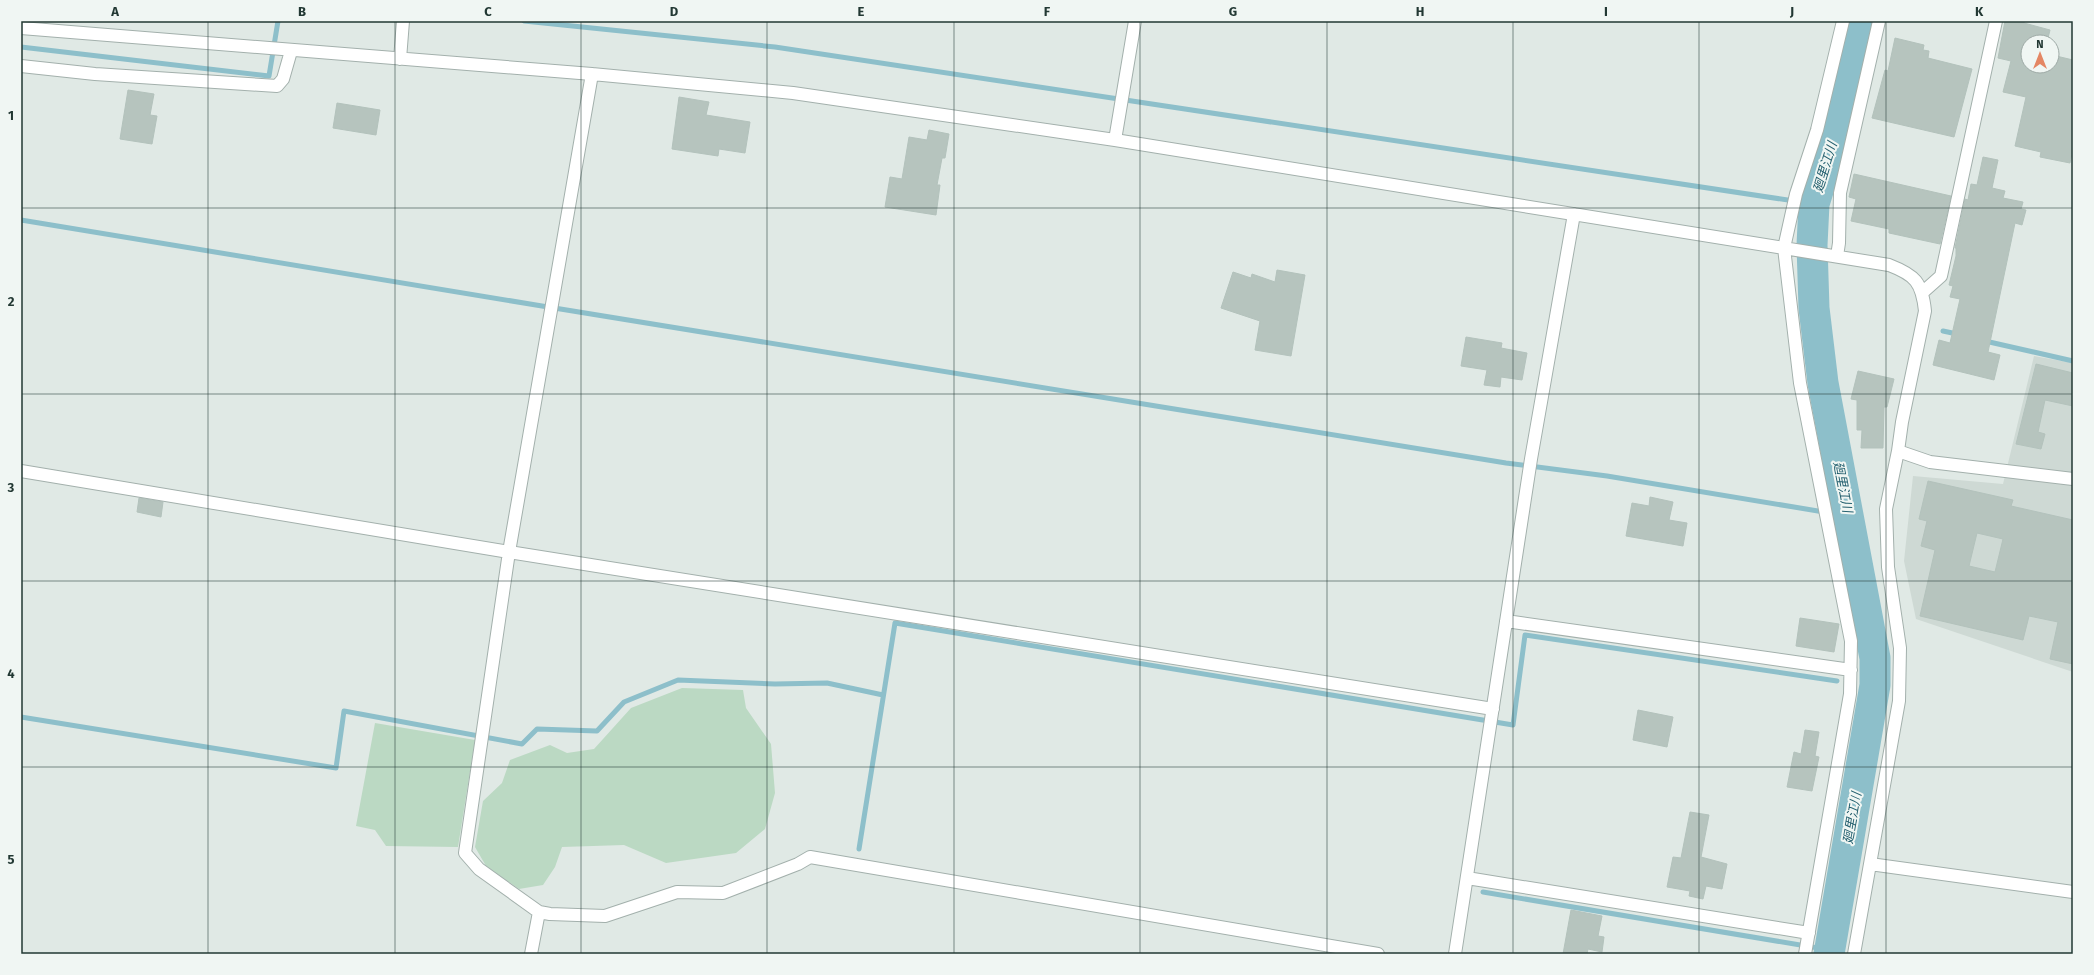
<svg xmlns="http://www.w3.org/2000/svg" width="2094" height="975" viewBox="0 0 2094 975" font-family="'Fira Sans','Noto Sans JP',sans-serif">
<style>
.built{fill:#ced9d4}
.green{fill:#bbd9c3}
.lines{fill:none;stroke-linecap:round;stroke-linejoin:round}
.stream{stroke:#8dbfca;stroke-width:5}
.river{stroke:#8dbfca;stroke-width:31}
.building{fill:#b6c4be;stroke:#b3c2bc;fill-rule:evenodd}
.minor-casing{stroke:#a3b0ac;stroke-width:14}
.minor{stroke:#fff;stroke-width:12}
.grid{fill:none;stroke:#223833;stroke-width:1;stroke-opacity:0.55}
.labels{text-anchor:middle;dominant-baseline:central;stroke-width:4;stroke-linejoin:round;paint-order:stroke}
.water-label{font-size:13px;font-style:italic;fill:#235f6e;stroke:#f0f6f3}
.neatline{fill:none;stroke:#223833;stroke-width:1.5}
.grid-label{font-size:13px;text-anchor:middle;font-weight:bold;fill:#223833}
</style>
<rect width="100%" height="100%" fill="#e0e9e5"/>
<path class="built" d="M2034 356 2073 363V672L1916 619 1904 561 1913 476 2003 484Z"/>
<path class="green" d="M682 688 743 690 746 708 771 744 775 793 765 829 736 853 666 863 624 845 562 847 555 867 543 885 519 889 486 866 475 847 483 801 502 783 510 760 550 745 567 753 594 749 631 708Z
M375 723 475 740 458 847 386 846 375 830 356 826Z"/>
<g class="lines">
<path class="stream" d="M524 21 775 47 1814 204
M21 47 269 76 278 21
M21 220 542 306 1506 463 1607 476 1848 516
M1943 331 1957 334
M1985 341 2073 361
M1863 684 1875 685
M21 717 336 768 344 711 522 744 537 729 597 731 624 702 678 680 775 684 827 683 883 695
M859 849 895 623 1513 725 1525 635 1837 681
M1483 892 1830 950"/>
<path class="river" d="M1829 954 1875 685V658L1823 383 1814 308 1812 245 1814 204 1835 136 1862 21"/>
</g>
<path class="building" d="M2005 21H2024V23L2050 30 2047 42H2028V66H2052V55L2073 60V149L2070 163 2040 157 2041 152 2015 146 2026 97 2003 92 2011 61 1998 58Z
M1895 38 1924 45 1923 50 1929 51 1928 58 1972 69 1954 137 1872 118 1885 70 1888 71Z
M128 90 154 94 150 115 157 116 152 144 120 139Z
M679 97 709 102 706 115 750 122 745 153 719 149 718 156 672 149Z
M337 103 380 110 376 135 333 128Z
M929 130 949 134 945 158H942L937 185H940L936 215 885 207 890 177 902 179 909 137 927 140Z
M1983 157 1998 160 1992 188 2005 191 2003 198 2023 202 2021 209 2026 210 2022 225 2015 223 1988 352 2000 355 1994 380 1933 365 1939 340 1950 343 1960 299 1950 297 1953 286 1949 285 1956 256V248H1955L1965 199 1968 200 1971 184 1977 185Z
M1854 174 1951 196 1940 244 1889 233V229L1851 221 1856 199 1849 197Z
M1277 270 1305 275 1291 356 1255 350 1260 321 1221 308 1233 272 1251 278 1252 274 1275 282Z
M1466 337 1502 343 1501 348 1527 353 1522 380 1501 377 1500 387 1484 385 1487 370 1461 366Z
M2036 364 2073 373V406L2045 400 2038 432 2045 434 2041 449 2016 444Z
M1858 371 1894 379 1887 407H1884L1883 448H1861L1862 430H1857V400L1851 399Z
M1928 481 2013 500 2011 506 2073 520V664L2050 659 2058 622 2029 616 2023 640 1920 616 1935 550 1921 546 1927 521 1919 519ZM1977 533 2003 539 1995 572 1969 566Z
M1650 497 1673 502 1669 520 1687 523 1683 546 1626 536 1632 503 1649 506Z
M139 498 163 502 161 517 137 512Z
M1800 618 1839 624 1834 652 1796 646Z
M1638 710 1673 717 1667 747 1633 740Z
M1805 730 1819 732 1815 756 1819 757 1812 791 1787 787 1794 752 1801 754Z
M1690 812 1709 815 1701 857 1727 864 1722 889 1706 886 1703 899 1689 896 1690 891 1667 887 1673 857 1681 858Z
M1571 910 1602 916 1598 936 1604 937 1602 952 1588 949 1587 954H1563Z"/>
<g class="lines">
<defs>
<path id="minor" d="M21 28 592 74 793 93 1115 140 1889 265C1915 275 1922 282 1925 311L1902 422 1898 451 1930 462 2073 479
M400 59 403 21
M21 66 95 74 277 86 283 79 291 51
M592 74 509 552 465 853 479 869 539 912 550 914 605 916 677 892 723 893 798 864 810 857 1378 954
M1115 140 1135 21
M1837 256 1839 243 1840 193 1879 21
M1923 292 1941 276 1996 21
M21 471 509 552 1493 709
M1506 621 1851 670
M1870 864 2073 892
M1467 878 1809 933
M531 954 539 912
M1455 954 1531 459 1574 214
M1805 954 1850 694 1851 641 1800 383 1784 248 1796 194 1817 130 1843 21
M1854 954 1899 701 1900 648 1888 567 1886 509 1898 451"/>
</defs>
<use href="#minor" class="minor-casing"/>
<use href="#minor" class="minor"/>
</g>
<path class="grid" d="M208 21V954M395 21V954M581 21V954M767 21V954M954 21V954M1140 21V954M1327 21V954M1513 21V954M1699 21V954M1886 21V954M21 208H2073M21 394H2073M21 581H2073M21 767H2073"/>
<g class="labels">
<g class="water-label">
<text transform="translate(1825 167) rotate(-73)">廻里江川</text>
<text transform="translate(1843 487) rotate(79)">廻里江川</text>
<text transform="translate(1852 818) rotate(-80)">廻里江川</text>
</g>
</g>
<rect width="2094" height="975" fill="none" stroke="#f0f6f3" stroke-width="44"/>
<g transform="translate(2040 54)"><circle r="19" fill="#f0f6f3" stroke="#9eaaa6"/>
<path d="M0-3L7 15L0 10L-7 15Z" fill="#e48663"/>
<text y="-6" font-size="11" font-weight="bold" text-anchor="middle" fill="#223833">N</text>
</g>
<rect x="22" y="22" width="2050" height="931" class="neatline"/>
<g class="grid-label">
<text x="115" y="16">A</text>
<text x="302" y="16">B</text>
<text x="488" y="16">C</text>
<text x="674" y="16">D</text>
<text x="861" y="16">E</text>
<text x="1047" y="16">F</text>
<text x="1233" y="16">G</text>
<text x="1420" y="16">H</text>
<text x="1606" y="16">I</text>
<text x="1792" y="16">J</text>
<text x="1979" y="16">K</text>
<text x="11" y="120">1</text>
<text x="11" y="306">2</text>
<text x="11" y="492">3</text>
<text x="11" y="678">4</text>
<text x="11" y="864">5</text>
</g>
</svg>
